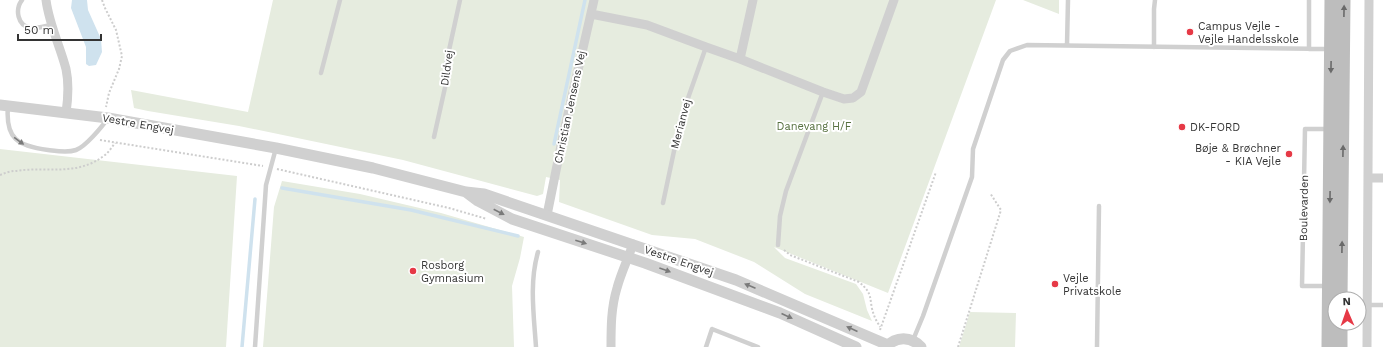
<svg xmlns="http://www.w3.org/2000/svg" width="1383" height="347" viewBox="0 0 1383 347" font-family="'Work Sans',sans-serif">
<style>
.green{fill:#e6ecdf}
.water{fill:#cfe2ee}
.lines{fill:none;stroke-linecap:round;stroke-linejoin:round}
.stream{stroke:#cfe2ee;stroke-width:3.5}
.path{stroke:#cdcdcd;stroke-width:2;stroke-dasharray:2 2;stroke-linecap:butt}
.service{stroke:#d0d0d0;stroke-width:4.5}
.minor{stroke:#d0d0d0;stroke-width:9}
.tertiary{stroke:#d0d0d0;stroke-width:11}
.secondary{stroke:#bdbdbd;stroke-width:13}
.oneway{fill:#6a6a6a}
.oneway2{fill:#7a7a7a}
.poi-dot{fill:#e63946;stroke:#fff;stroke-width:1.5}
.labels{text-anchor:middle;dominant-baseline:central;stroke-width:4;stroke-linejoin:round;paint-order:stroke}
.poi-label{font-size:11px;fill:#333;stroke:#fff;text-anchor:start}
.street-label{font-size:11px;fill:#333;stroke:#fff}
.park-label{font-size:11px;fill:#56703f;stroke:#fff}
</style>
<rect width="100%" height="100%" fill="#fff"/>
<path class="green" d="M273 0H996L888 293 774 247 785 258 856 284 863 294 867 310 872 321 805 294 754 262 695 239 652 235 559 202 560 180 546 177 543 194 537 196 403 160 239 126 148 111 134 108 131 90 248 112Z
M1023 0H1059V14Z
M0 149 237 176 226 347H0Z
M282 181 360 194 441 213 524 237 520 258 512 286 514 347H263L274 207Z
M970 312 1016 313 1015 347H959Z"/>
<path class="water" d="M72 0H87L88 10 101 39 102 52 96 65 89 66 86 64V47L71 8Z"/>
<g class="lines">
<path class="stream" d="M554 144 585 0
M282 188 411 210 518 236
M242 347 255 199"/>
<path class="path" d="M102 0 105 8 116 30 122 56 119 69 109 93 106 107
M100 140 263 166
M277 169 449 208 487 219
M0 175C5 173 10 171 15 171 47 166 77 177 105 155 109 152 112 147 115 143
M784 250 790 255 859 282C875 295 868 300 874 315 875 319 878 323 880 327
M880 330 936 172
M958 347 1001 210 990 193"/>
<path class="service" d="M22 0C15 9 17 26 31 28 37 29 45 26 51 25
M1309 0V49
M1067 45 1068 0
M1154 47V9L1155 0
M321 73 340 0
M8 106C5 139 18 146 48 150 57 151 67 153 76 150 85 147 102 127 108 118
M434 137 446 83V64L460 0
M663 203 681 118 706 47
M778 245 780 216 786 191 823 92
M1328 286H1302L1305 129H1329
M1367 305H1383
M913 340 923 316 972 177 973 149 1003 60 1010 51 1027 45 1328 49
M255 347 266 185 276 148
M536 347C534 316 529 283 538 252
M706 347 712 329 758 347
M1097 347 1099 206"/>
<path class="minor" d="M46 0C49 24 60 46 66 69 69 83 68 99 66 113
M591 14 647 25 706 47 740 59 823 92 844 99 853 98 861 92 894 0
M740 59 753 0
M1368 178H1383
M547 215 563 136 594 0
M611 347C611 327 611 308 617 288 621 273 628 259 633 244
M1367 347 1369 0"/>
<path class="tertiary" d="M0 105 108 118 276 148 373 168 466 192 484 194 736 280 888 345
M466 192 478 201 512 219 645 263 780 313 856 347
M886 347C896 336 911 336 921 347"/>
<path class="secondary" d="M1341 299 1344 0
M1328 347 1331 0
M1341 347V323"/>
</g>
<defs><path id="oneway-solid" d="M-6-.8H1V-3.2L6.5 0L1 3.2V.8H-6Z"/></defs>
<g class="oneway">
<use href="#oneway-solid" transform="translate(1344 11) rotate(-89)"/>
<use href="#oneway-solid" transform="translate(1331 67) rotate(91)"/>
<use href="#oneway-solid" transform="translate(1343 151) rotate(-89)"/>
<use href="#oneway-solid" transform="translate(1330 197) rotate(91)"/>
<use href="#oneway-solid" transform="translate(1342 247) rotate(-89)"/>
</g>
<g class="oneway2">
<use href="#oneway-solid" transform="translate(19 141) rotate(36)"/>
<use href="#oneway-solid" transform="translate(499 212) rotate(27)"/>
<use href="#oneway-solid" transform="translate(581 242) rotate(18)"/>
<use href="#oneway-solid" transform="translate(665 270) rotate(20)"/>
<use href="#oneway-solid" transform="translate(750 286) rotate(-157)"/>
<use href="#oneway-solid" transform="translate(787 316) rotate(24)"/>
<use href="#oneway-solid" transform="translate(852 329) rotate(-156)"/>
</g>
<g class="poi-dot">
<circle cx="1190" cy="32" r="4"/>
<circle cx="1182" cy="127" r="4"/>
<circle cx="1289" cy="154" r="4"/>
<circle cx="413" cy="271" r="4"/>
<circle cx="1055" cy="284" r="4"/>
</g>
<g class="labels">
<g class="poi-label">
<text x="1198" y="26">Campus Vejle -<tspan x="1198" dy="13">Vejle Handelsskole</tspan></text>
<text x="1190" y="127">DK-FORD</text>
<text x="1281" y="148" text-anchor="end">Bøje &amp; Brøchner<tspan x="1281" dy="13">- KIA Vejle</tspan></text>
<text x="421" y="265">Rosborg<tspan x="421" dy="13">Gymnasium</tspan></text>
<text x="1063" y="278">Vejle<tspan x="1063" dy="13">Privatskole</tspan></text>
</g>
<g class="street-label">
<text transform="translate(447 68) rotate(-82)">Dildvej</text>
<text transform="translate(570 107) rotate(-78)">Christian Jensens Vej</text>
<text transform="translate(138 124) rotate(10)">Vestre Engvej</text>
<text transform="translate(681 124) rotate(-75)">Merianvej</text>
<text transform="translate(1304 208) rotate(-89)">Boulevarden</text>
<text transform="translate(679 261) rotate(19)">Vestre Engvej</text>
</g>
<g class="park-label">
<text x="814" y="126">Danevang H/F</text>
</g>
</g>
<g transform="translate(1347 311) rotate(358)"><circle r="19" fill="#ffffff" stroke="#adadad"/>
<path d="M0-3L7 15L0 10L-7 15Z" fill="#e63946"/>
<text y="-6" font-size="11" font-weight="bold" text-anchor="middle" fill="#333333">N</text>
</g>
<path d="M18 34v6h83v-6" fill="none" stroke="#333333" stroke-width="2"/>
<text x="24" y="34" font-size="12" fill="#333333" stroke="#ffffff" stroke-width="3" paint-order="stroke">50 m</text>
</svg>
